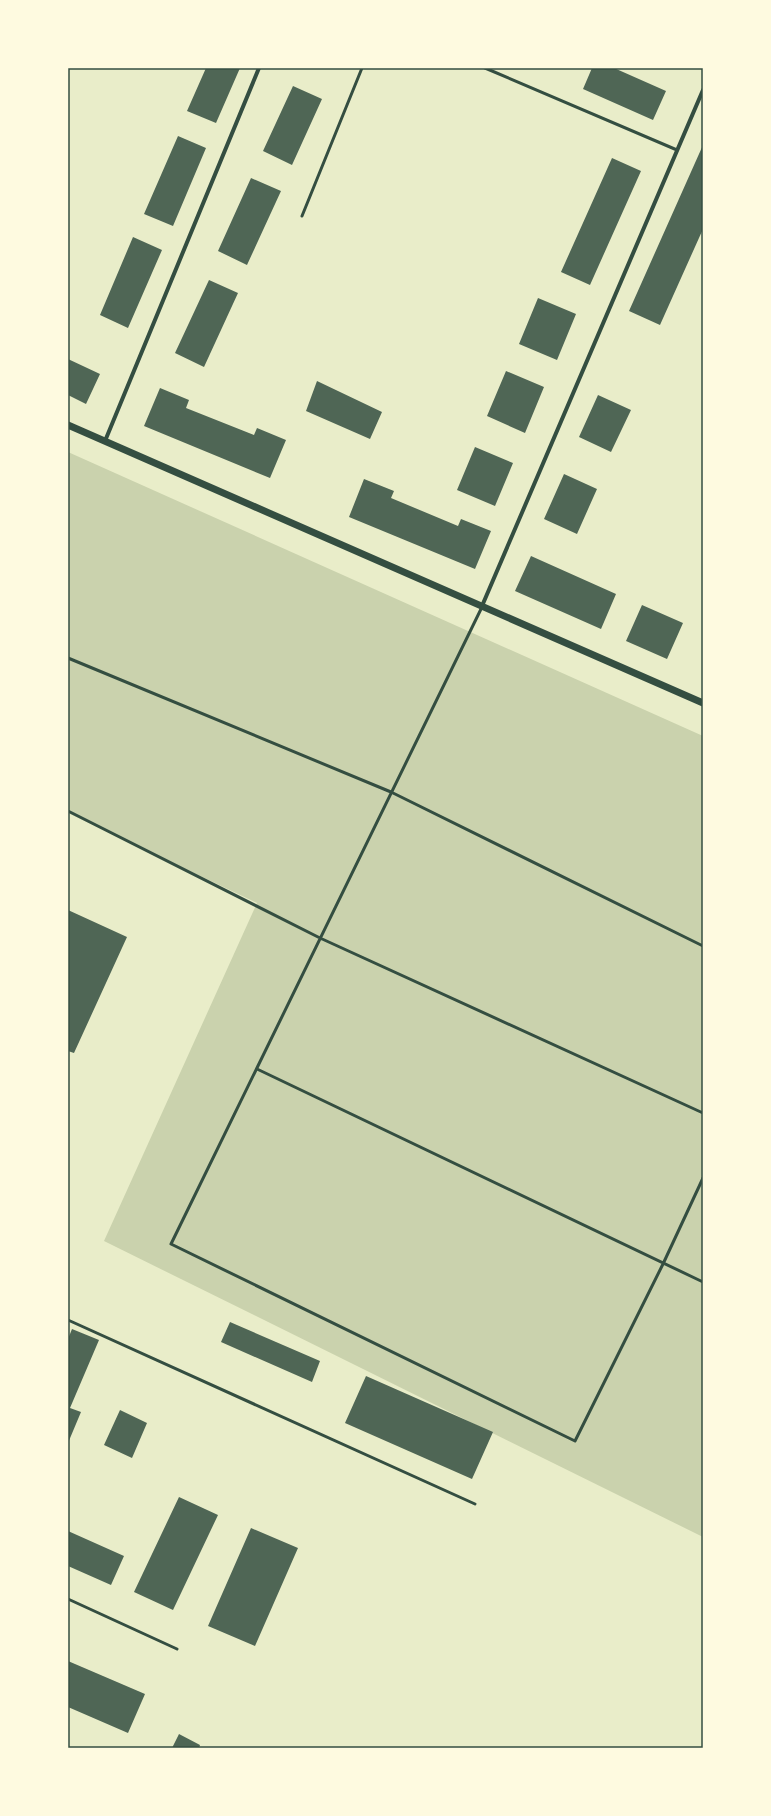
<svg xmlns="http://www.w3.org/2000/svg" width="771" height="1816" viewBox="0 0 771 1816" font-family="Spectral,serif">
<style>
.green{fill:#cad2ad}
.building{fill:#4f6655}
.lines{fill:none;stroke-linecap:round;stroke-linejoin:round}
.service{stroke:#344e41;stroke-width:3}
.minor{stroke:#344e41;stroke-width:4}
.tertiary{stroke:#344e41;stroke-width:7}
.neatline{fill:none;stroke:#344e41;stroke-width:1.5}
</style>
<rect width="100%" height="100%" fill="#e9edc9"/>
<path class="green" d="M68 452 703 736V1537L104 1241 257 903 68 813Z"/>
<path class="building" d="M206 68H240L216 123 187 111Z
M592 68H614L666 91 653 120 583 89Z
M293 86 322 99 292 165 263 151Z
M178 136 206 148 173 226 144 214Z
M703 145V229L660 325 629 311Z
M612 158 641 171 590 285 561 272Z
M251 178 281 191 247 265 218 251Z
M133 237 162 250 128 328 100 315Z
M209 280 238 293 204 367 175 353Z
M538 298 576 314 557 360 519 344Z
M68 359 100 374 86 404 68 395Z
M506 371 544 387 525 433 487 416Z
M317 381 382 412 370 439 306 411Z
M160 388 189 400 186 408 254 435 257 428 286 440 270 478 144 426Z
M598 395 631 410 611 452 579 437Z
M475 447 513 463 495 506 457 490Z
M564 474 597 489 577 534 544 519Z
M364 479 394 491 391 498 458 526 461 519 491 531 475 569 349 517Z
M531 556 616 594 601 629 515 591Z
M642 605 683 623 667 659 626 641Z
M68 910 127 937 74 1053 68 1051Z
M230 1322 320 1361 312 1382 221 1342Z
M72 1329 99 1340 70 1408 81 1412 68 1443V1339Z
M366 1376 493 1432 472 1479 345 1423Z
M120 1410 147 1423 132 1458 104 1445Z
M179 1497 218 1515 173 1610 134 1592Z
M251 1528 298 1548 255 1646 208 1626Z
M68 1531 124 1556 111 1585 68 1566Z
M68 1661 145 1694 128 1733 68 1707Z
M179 1734 200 1745 199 1748H172Z"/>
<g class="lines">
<path class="service" d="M485 68 677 150
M302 216 362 68
M482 607 171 1244 575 1441 663 1264 703 1178
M68 658 391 792 703 946
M68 811 320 938 703 1113
M257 1069 703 1282
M68 1320 475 1504
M68 1599 177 1649"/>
<path class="minor" d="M105 441 259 68
M482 606 703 90"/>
<path class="tertiary" d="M68 425 703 703"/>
</g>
<rect width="771" height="1816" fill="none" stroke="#fefae0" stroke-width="138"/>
<rect x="69" y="69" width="633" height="1678" class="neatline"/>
</svg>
